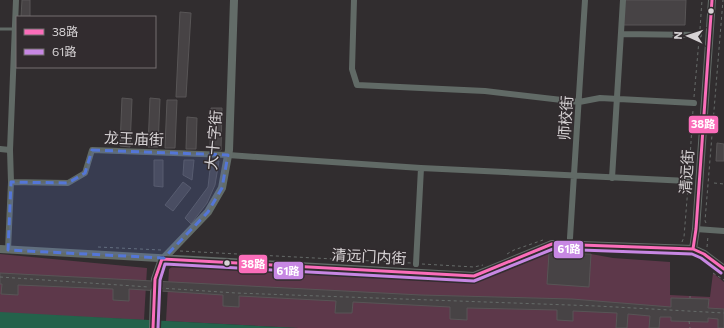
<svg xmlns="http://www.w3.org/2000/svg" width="724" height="328" viewBox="0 0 724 328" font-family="Commissioner,'Noto Sans SC',sans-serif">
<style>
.green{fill:#5d384a}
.water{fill:#24624b}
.building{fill:#474345;stroke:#585556}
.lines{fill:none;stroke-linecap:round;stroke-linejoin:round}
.secondary-tunnel{stroke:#4a4648;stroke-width:8;stroke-dasharray:8 4;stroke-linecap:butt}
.path{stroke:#666b69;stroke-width:1;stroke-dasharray:3 3;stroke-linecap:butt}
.lane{stroke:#616a66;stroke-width:3}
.street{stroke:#616a66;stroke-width:6}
.secondary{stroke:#636c68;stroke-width:8}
.bus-1-casing{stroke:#322c2f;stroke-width:6}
.bus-2-casing{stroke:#322c2f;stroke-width:6}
.bus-1{stroke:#fb6dba;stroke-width:3}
.bus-2{stroke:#c787e3;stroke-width:3}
.marked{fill:#5476d7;fill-opacity:0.2;stroke:#5476d7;stroke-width:3;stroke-dasharray:8 5;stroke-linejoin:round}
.bus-dot{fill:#d6d2d4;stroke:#322c2f;stroke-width:1.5}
.labels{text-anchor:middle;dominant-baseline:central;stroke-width:3;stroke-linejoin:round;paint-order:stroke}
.street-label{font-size:15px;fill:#d6d2d4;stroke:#322c2f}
.line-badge{stroke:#322c2f;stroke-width:1.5}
.badge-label{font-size:11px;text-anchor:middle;font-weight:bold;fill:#fff}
</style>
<rect width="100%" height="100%" fill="#312d2f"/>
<path class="green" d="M549 253 591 254 613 258 670 262V295L710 297 713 273 724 282V328H298L166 321 169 269 178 263 477 280 544 254Z
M0 254 147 268 144 320 0 313Z"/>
<path class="water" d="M0 312 298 328H0Z"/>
<path class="building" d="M22 0H30V17H21Z
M623 0H686L685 25H622Z
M180 12 191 13 186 97H176Z
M122 98 132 99 130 147 120 146Z
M150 98 160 99 158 147H148Z
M167 100H177L175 148H165Z
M211 108H222L221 150 210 149Z
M187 117 197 118 196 149H186Z
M717 143 724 144V161H716Z
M154 160H163V187L154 186Z
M184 160H194L192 180 183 175Z
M211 161H219L215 185 207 203 191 224 185 218 208 187Z
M183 182 191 188 173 211 165 205Z
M549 253 591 254 589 287 547 284Z
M0 273 421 295 572 299 671 307V298L709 299 708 308 724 309V328H718V319L708 318V322L671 321V317H660L659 328H649L650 316 628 314 627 328H616L617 313 573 311V321L557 320V310L467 308V320L450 319V307L353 302 352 313H335L336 301 239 296V307L223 306V295L129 289V301L113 300V289L18 285V295L1 294 2 284H0Z"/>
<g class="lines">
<path class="secondary-tunnel" d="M154 292 155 279"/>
<path class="path" d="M700 29 702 0
M694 97 699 40
M689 174 693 110
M714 183 724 184
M706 223 705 221 723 0
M682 242 684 237 688 187
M98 247 161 250
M707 247 708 236
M180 251 411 263
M507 254 514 250 543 240
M422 264 474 267 483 265
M713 273 724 280
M0 277 149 287
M160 288 236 293 597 306 724 313
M690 298V296
M689 321 690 328"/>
<path class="lane" d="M0 29H14"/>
<path class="street" d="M354 0 352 69 357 85 485 91 579 102 600 98 694 103
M621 34 699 35
M0 149 10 150
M612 178 623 0
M11 182 68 183 85 173 92 150 228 155 421 168 688 181
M696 229 724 231
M570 238 585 0
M8 250 11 182 10 150 16 0
M416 264 421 168"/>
<path class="secondary" d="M0 249 474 276 552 244 693 249 704 254 724 269
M693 249 696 229 712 0
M162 259 164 258 208 212 222 188 229 150 234 0
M155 279 162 259
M153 328 154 292"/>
<defs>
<path id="bus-1" d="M693 249 696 229 712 0
M153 328 155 279 162 259 474 276 552 244 693 249 704 254 724 269"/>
<path id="bus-2" d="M158 328 160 280 165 264 474 281 553 249 692 254 701 258 721 273"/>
</defs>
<use href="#bus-1" class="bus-1-casing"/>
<use href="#bus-2" class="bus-2-casing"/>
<use href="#bus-1" class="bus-1"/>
<use href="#bus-2" class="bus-2"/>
</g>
<path class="marked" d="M92 150 228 155 222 188 208 212 164 258 8 250 11 182 68 183 85 173Z"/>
<g class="bus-dot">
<circle cx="711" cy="11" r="3.5"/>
<circle cx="227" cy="263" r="3.5"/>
</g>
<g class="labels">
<g class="street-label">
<text transform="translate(565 118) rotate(-86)">师校街</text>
<text transform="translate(134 138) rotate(2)">龙王庙街</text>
<text transform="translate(213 140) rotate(-85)">大十字街</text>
<text transform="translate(686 172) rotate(-86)">清远街</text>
<text transform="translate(369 256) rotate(3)">清远门内街</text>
</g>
</g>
<g class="line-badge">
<rect x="688" y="115" width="31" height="19" rx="4" fill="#fb6dba"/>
<rect x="553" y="240" width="31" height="19" rx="4" fill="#c787e3"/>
<rect x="238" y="254" width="30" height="20" rx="4" fill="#fb6dba"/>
<rect x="273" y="261" width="31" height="19" rx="4" fill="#c787e3"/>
</g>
<g class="badge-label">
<text x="703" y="128">38路</text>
<text x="569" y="253">61路</text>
<text x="253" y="268">38路</text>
<text x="288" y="275">61路</text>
</g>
<rect x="16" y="16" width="140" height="52" fill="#322c2f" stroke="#746e71"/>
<rect x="24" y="29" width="20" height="6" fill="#fb6dba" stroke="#746e71"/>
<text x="52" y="36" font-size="12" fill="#d6d2d4">38路</text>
<rect x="24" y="49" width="20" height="6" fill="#c787e3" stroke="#746e71"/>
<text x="52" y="56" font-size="12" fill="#d6d2d4">61路</text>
<g transform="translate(688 36) rotate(273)" stroke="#322c2f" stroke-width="3" paint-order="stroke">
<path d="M0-3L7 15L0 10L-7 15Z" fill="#d6d2d4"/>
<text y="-6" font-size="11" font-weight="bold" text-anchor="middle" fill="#d6d2d4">N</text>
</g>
</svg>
